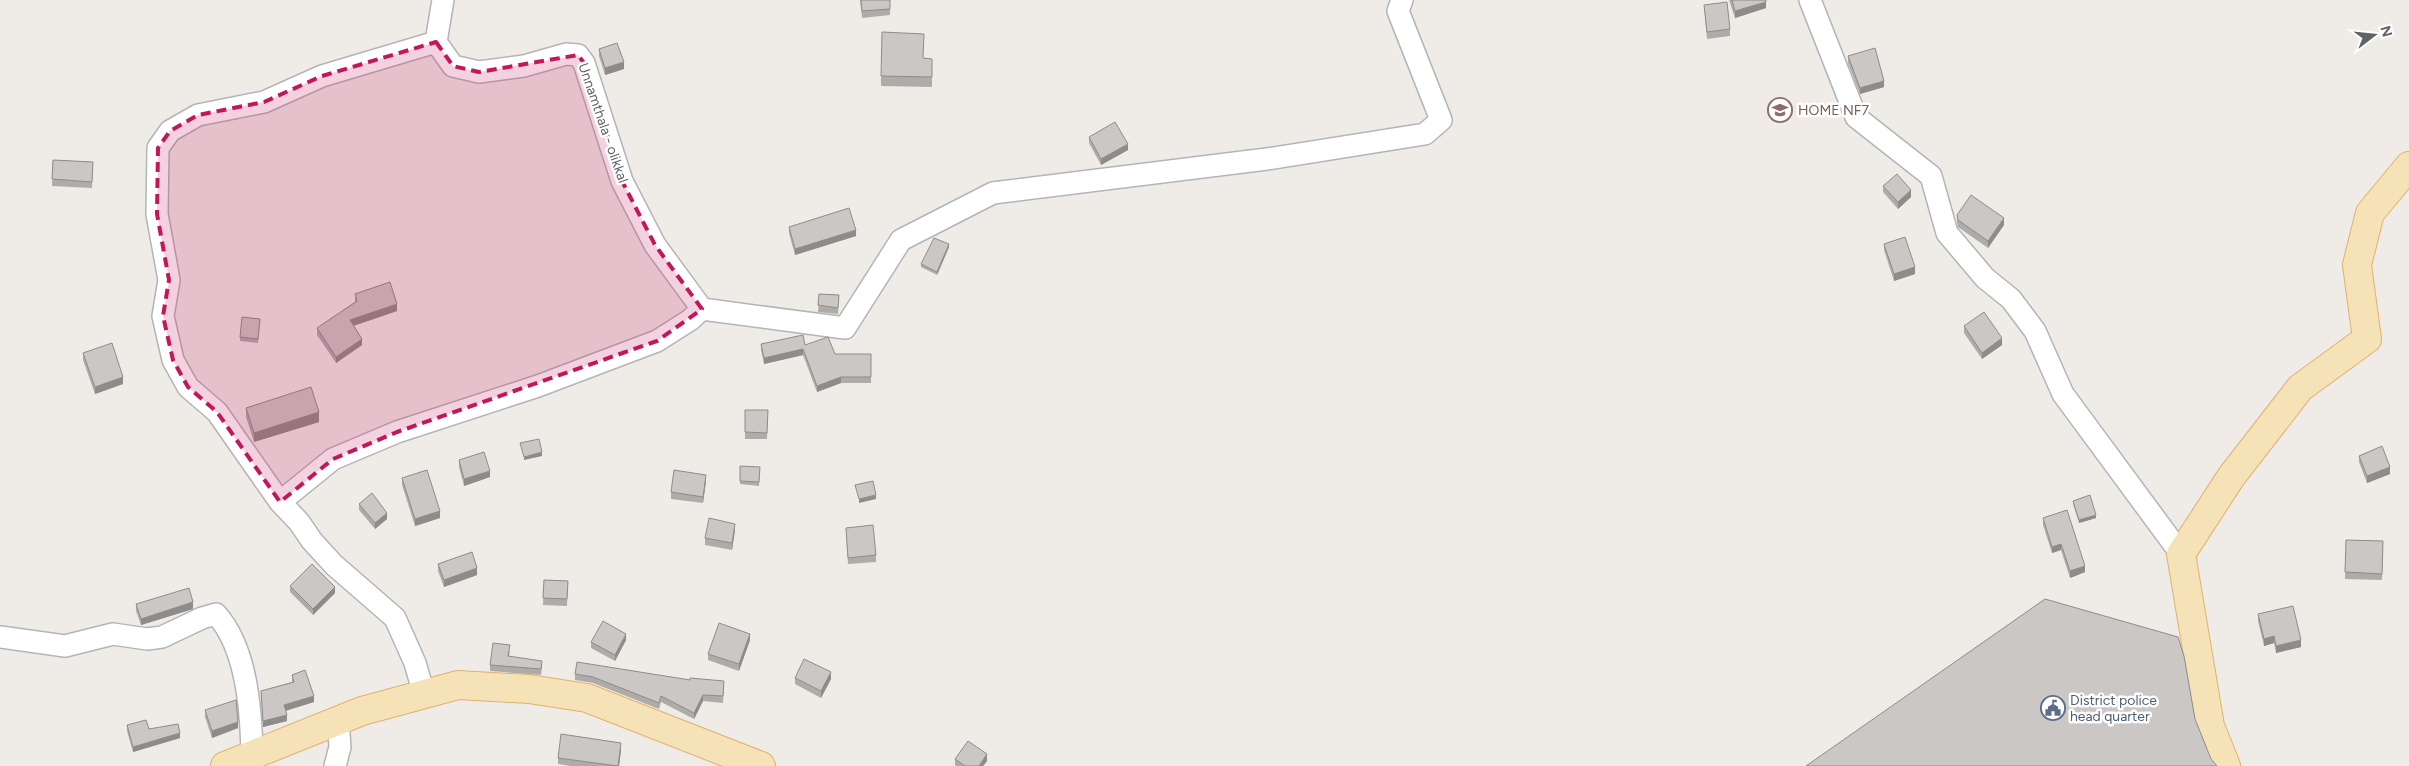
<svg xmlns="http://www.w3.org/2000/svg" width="2409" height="766" viewBox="0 0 2409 766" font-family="Figtree,sans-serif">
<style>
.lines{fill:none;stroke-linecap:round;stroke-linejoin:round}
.minor-casing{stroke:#b2b5b8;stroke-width:24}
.major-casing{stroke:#e0b16f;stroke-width:30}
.minor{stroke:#fff;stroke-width:21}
.major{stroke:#f5e2b6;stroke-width:28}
.wall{fill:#afaba9}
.shaded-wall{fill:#8e8b89}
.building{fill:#cbc7c4;stroke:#8e8b89}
.marked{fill:#c2185b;fill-opacity:0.2;stroke:#c2185b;stroke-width:4;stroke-dasharray:10 6;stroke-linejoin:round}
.labels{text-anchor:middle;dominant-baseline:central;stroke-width:5;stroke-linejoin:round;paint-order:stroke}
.education-label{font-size:14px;fill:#785e54;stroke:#fff;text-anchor:start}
.street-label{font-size:14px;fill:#5f6366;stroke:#fff}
.service-label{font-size:14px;fill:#4e5e75;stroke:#fff;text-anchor:start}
</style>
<rect width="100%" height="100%" fill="#efece8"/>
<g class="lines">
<defs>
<path id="minor" d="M443 0 436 42 453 66 479 72 524 66 566 54 578 55 584 63 622 181 655 245 702 309
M1810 0 1856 117 1931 176 1947 233 1985 278 2011 299 2035 331 2063 394 2181 554
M280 502 333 459 397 432 538 386 657 341 690 320 702 309 845 328 901 240 993 193 1267 159 1425 134 1441 120 1398 11 1402 0
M0 637 65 646 113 634 147 639 162 637 202 618 216 614C247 648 251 710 252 754
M424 694 415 663 395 618 334 565 312 541 299 522 280 502 217 412 188 387 173 360 163 316 169 280 157 214 158 148 170 131 198 115 264 102 322 76 436 42
M335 766 340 747 338 721"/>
<path id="major" d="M225 766 362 711 458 685 529 689 587 698 761 766
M2226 766 2210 726 2181 554 2231 477 2300 388 2367 339 2357 265 2370 213 2409 166"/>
</defs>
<use href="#minor" class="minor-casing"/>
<use href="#major" class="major-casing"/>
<use href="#minor" class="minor"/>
<use href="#major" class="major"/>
</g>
<path class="wall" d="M860 0H890V15L862 18Z
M1729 0H1766V8L1735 18Z
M1704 5 1730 29V36L1707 39Z
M599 49 624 69 605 75 599 56Z
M1848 56 1884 87 1860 94 1848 63Z
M923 58 932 59V87L881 86V76Z
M1089 137 1128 150 1101 165 1089 143Z
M53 160 93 162 92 188 52 186Z
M1883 186 1911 197 1898 209 1883 192Z
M1957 215 2004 225 1988 248 1958 227 1957 222Z
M789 227 856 236 795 255 789 233Z
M1884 244 1915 274 1894 281 1884 250Z
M949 247 937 275 921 267V264Z
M355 294 397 311 353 326 362 345 336 363 317 335V328L355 302Z
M819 294 839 295 838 314 818 312Z
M260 319 258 343 240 341V337Z
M1964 326 2002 345 1982 359 1964 333Z
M761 344 805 345 835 354H871V383H841L817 392 803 355 764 364 761 350Z
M83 353 123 384 95 394 83 360Z
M246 408 319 422 254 442 246 417Z
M768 410 767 439H745V432Z
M2359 456 2390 474 2367 483 2359 462Z
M459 460 490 477 464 486 459 467Z
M740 466 760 467 759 486 740 484Z
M402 478 440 518 415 526 402 485Z
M706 481 703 503 671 499V492Z
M2073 501 2096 518 2079 523 2073 504Z
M359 504 387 519 375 529 359 510Z
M2043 518 2085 572 2070 578 2061 550 2052 553 2043 525Z
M846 528 876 555V562L848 564Z
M735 530 732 550 705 545V538Z
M2346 540 2383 541 2382 580 2345 579Z
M438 564 477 575 444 587 438 571Z
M544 580 568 581 567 606 543 605Z
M290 586 335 593 313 615 290 592Z
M136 604 193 609 141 625 136 611Z
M2258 614 2301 647 2276 653 2274 643 2264 646 2258 621Z
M626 640 615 661 591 648V642Z
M750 640 739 671 708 660V654Z
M510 651 509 656 542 667 541 675 490 671V665Z
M575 674 724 687 723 703 703 701 694 719 661 702 659 709 593 683 575 680Z
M292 675 314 702 286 711 287 721 263 727 261 691 292 682Z
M795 678 831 679 821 698 795 684Z
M205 710 238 728 212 738 205 717Z
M127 725 149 729 180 738 133 752 127 731Z
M621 750 619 766H571L558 764V758Z
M955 759 987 761 983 766H956L955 765Z"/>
<path class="shaded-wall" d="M1766 2V8L1735 18V11Z
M624 62V69L605 75V68Z
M1884 81V87L1860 94V88Z
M1128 144V150L1101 165V159Z
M1911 190V197L1898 209V202Z
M2004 218V225L1988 248V241Z
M856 230V236L795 255V249Z
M949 244V247L937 275V272Z
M1915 267V274L1894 281V274Z
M397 304V311L350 327V320Z
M2002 338V345L1982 359V353Z
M362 339V345L336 363V357Z
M803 349V355L764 364V358Z
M123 377V384L95 394V387Z
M841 377V383L817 392V386Z
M319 412V422L254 442V433Z
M542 452V456L524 460V457Z
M2390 467V474L2367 483V476Z
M490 471V477L464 486V479Z
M706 475V481L703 503V497Z
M876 495V499L859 503V499Z
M440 511V518L415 526V519Z
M387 513V519L375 529V523Z
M2096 515V518L2079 523V520Z
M735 524V530L732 550V543Z
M2061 544V550L2052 553V547Z
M2085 566V572L2070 578V571Z
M477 568V575L444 587V580Z
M335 587V593L313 615V609Z
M193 602V609L141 625V619Z
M626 634V640L615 661V655Z
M750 634V640L739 671V664Z
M2274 636V643L2264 646V639Z
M2301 640V647L2276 653V646Z
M831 672V679L821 698V691Z
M703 695V701L694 719V713Z
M314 696V702L284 711V705Z
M287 715V721L263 727V721Z
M238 722V728L212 738V731Z
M180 733V738L133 752V747Z
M621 743V750L619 766H618Z
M987 754V761L983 766H979Z"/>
<path class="building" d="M861 0H890V9L862 11Z
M1732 0H1766V2L1735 11Z
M1727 2 1730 29 1707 32 1704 5Z
M882 32 924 34 923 58 932 59V77L881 76Z
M617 43 624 62 605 68 599 49Z
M1875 48 1884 81 1860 88 1848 56Z
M1115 122 1128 144 1101 159 1089 137Z
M53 160 93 162 92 182 52 179Z
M1897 174 1911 190 1898 202 1883 186Z
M1971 195 2004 218 1988 241 1958 220 1957 215Z
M849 208 856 230 795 249 789 227Z
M1905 237 1915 267 1894 274 1884 244Z
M934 238 949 244 937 272 921 264Z
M390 282 397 304 350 320 362 339 336 357 317 328 357 301 355 294Z
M819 294 839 295 838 308 818 305Z
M1984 312 2002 338 1982 353 1964 326Z
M242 317 260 319 258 339 240 337Z
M803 335 805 345 828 337 835 354H871V377H841L817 386 803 349 764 358 761 344Z
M112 343 123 377 95 387 83 353Z
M311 387 319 412 254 433 246 408Z
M745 410H768L767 433 745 432Z
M539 439 542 452 524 457 520 443Z
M2382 446 2390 467 2367 476 2359 456Z
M484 452 490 471 464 479 459 460Z
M740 466 760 467 759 482 740 481Z
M427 470 440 511 415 519 402 478Z
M674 470 706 475 703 497 671 492Z
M873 481 876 495 859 499 855 485Z
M372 493 387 513 375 523 359 504Z
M2090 495 2096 515 2079 520 2073 501Z
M2067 510 2085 566 2070 571 2061 544 2052 547 2043 518Z
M709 518 735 524 732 543 705 538Z
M873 525 876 555 848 558 846 528Z
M2346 540 2383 541 2382 574 2345 572Z
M472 552 477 568 444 580 438 564Z
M312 564 335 587 313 609 290 586Z
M544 580 568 581 567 599 543 598Z
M189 588 193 602 141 619 136 604Z
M2045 599 2178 637 2184 656 2195 719 2211 759 2217 766H1806Z
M2293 606 2301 640 2276 646 2274 636 2264 639 2258 614Z
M603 621 626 634 615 655 591 642Z
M719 623 750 634 739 664 708 654Z
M493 643 510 645 508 656 542 661 541 669 490 665Z
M804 659 831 672 821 691 795 678Z
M577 662 690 680V678L724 681 723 696 703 695 694 713 661 696 659 703 593 677 575 674Z
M305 670 314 696 284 705 287 715 263 721 261 691 294 682 292 675Z
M236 700 238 722 212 731 205 710Z
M146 720 149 729 178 724 180 733 133 747 127 725Z
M561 734 621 743 618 766 558 758Z
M968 741 987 754 979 766H965L955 759Z"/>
<path class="marked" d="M436 42 453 66 479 72 578 55 584 63 622 181 655 245 702 309 657 341 397 432 333 459 280 502 217 412 188 387 173 360 163 316 169 280 157 214 158 148 170 131 198 115 264 102 322 76Z"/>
<defs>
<symbol id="school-ring" viewBox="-11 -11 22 22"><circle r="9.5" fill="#fff" stroke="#8d6e63" stroke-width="1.5"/><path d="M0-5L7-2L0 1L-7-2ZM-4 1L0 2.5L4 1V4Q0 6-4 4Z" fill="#8d6e63"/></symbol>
<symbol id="civic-ring" viewBox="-11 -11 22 22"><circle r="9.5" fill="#fff" stroke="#5c6f8a" stroke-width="1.5"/><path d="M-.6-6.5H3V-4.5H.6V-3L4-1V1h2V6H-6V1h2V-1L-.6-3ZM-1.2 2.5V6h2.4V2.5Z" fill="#5c6f8a"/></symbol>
</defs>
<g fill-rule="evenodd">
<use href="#school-ring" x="1766" y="96" width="28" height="28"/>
<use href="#civic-ring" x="2039" y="694" width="28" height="28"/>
</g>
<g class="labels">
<g class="education-label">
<text x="1798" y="110">HOME NF7</text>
</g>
<g class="street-label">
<text transform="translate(603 123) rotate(71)">Unnamthala - olikkal</text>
</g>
<g class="service-label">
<text x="2070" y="700">District police<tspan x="2070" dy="16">head quarter</tspan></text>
</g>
</g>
<g transform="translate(2374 35) rotate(74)" stroke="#ffffff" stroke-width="4" paint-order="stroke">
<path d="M0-4L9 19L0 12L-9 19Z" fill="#5f6366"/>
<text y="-8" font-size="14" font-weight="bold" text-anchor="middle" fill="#5f6366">N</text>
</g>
</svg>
